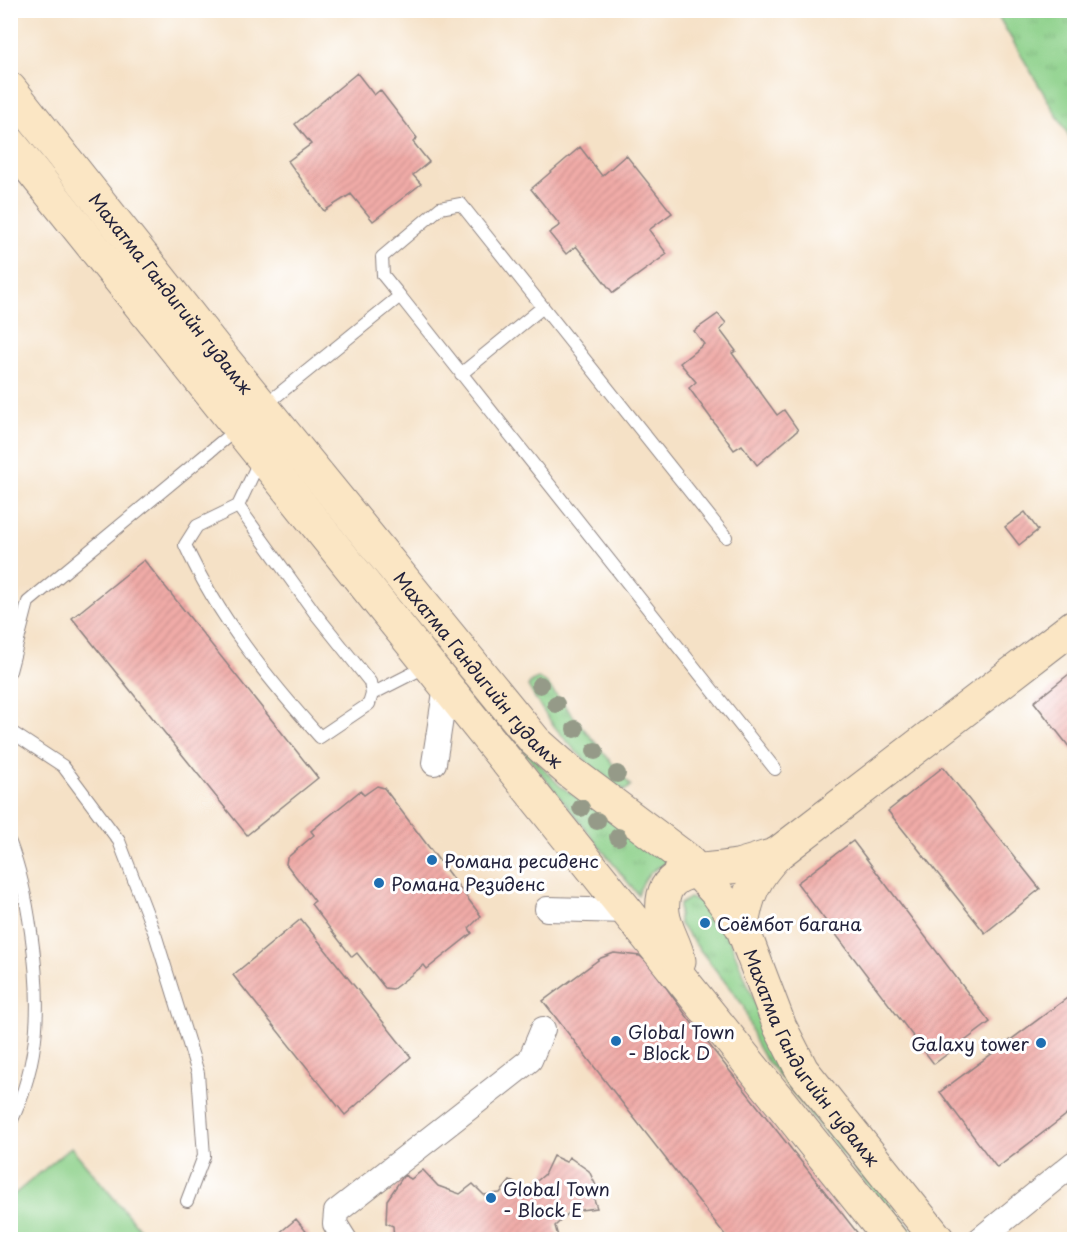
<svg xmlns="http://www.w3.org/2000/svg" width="1085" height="1250" viewBox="0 0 1085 1250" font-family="'Playpen Sans',sans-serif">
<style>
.grass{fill:url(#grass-tufts);stroke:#577962;stroke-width:1.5}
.garden{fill:#8cd089;stroke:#577962;stroke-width:1.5}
.building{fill:url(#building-hatch)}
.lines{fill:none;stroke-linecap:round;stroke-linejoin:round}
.lane-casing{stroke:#8c8280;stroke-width:14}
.street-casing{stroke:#8c8280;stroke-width:26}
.secondary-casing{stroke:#8c8280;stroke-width:35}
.lane{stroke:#fff;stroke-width:12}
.street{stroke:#fff;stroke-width:24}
.secondary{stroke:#fbe6c4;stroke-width:33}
.tree{fill:#959a88}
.poi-dot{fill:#1f6fb2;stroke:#fff;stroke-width:2}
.labels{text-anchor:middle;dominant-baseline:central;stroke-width:6;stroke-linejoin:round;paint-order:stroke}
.street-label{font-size:18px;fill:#22223b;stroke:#fff}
.poi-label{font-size:18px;fill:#22223b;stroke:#fff;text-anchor:start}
</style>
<defs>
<pattern id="grass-tufts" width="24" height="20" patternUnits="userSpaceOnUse" patternTransform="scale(1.5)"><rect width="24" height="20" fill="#8cd089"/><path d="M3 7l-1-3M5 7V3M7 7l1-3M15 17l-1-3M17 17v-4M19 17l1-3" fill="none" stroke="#78b277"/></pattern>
<pattern id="building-hatch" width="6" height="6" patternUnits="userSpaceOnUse" patternTransform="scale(1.5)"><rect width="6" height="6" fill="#f0aba7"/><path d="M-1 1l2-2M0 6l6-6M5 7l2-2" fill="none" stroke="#ce9391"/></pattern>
</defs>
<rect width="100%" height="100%" fill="#fff"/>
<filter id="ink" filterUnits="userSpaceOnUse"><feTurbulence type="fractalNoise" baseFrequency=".0167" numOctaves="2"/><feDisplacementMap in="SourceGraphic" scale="12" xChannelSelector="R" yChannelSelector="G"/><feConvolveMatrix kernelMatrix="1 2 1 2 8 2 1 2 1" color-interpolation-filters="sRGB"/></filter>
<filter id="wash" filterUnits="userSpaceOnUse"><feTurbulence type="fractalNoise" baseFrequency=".008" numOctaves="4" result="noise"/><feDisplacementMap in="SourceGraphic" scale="24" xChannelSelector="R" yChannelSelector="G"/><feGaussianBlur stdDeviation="1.35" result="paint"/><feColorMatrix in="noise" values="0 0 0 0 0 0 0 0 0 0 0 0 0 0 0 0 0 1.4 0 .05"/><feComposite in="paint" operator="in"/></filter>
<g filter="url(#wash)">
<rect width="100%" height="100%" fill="#f5e1c6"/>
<path class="grass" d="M995 11H1074V145L1066 131Z
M538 678 546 683 631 786 624 791C583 764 551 728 528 686L531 681Z
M497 718 559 785 670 862C651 869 644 876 638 895Z
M689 898 706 903 727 933 782 1070 919 1239H911L763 1056 755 1042 743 1005 679 923V905Z"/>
<path class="garden" d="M71 1147 148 1239H11V1197Z"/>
<g id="blocks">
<path class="building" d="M357 73 374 95 380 90 417 138 413 142 429 162 413 175 421 184 373 221 351 194 324 211 288 161 311 144 295 124Z
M580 147 602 176 626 155 672 213 649 230 667 254 613 293 576 246 566 254 549 233 560 225 531 189Z
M718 314 726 323 720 330 736 351 732 353 777 415 784 410 798 430 757 465 742 445 734 450 689 388 696 382 680 363 704 344 694 331Z
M1025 512 1038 530 1019 545 1005 527Z
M144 560 318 778 247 835 72 618Z
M1074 670V753L1034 702Z
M943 767 1040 889 985 933 888 811Z
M377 786 384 788 481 916 469 928 472 933 427 969 424 965 393 989 385 988 357 953 352 957 311 904 315 901 286 864 287 858 314 835 311 831 360 791 364 795Z
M853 841 990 1022 934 1064 797 883Z
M301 919 411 1057 345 1115 233 975Z
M614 953 640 956 650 965 688 1018 863 1240H729L543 1001 601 958Z
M1074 993V1109L997 1168 940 1092Z
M553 1156 566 1162 569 1157 589 1171 598 1190 593 1196 597 1208 571 1211 555 1226 559 1240H394L393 1226 386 1223 387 1200 404 1175 411 1179 423 1170 438 1186 460 1194 473 1184 484 1195 500 1193 510 1181 527 1189 544 1175Z
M296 1219 313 1240H271Z"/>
</g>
</g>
<g filter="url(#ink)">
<use href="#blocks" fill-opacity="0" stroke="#8c8280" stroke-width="1.5"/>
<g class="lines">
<defs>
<path id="lane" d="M400 296 383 275 382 257 440 208 461 204 726 537
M461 374 543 307
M264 406 400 296 775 769
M238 506 315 613 370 682 372 694 369 704 320 737C268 679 218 617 185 545L197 526 238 506 255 470 256 457
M10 671 28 602 238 428
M372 694 427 666
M10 731 63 766 119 841 156 937 198 1073 204 1156 187 1201
M10 843C21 872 27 903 31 932 41 1001 41 1060 10 1124"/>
<path id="street" d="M434 763 446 686
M547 909 628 911
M345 1240 335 1224 336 1212 530 1060 543 1029
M979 1240 1074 1163"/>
<g id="secondary">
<path id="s1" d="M10 89 222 357 535 741 569 771 686 859 717 893 742 927 780 1027 802 1070 938 1240"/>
<path d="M10 143 891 1240"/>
<path d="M742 927C746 896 755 876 777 854L1074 626"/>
<path d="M679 961C676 944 665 930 663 913 658 864 706 872 737 866 750 863 763 858 777 854"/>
</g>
</defs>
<use href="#lane" class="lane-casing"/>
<use href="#street" class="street-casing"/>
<use href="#secondary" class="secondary-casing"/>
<use href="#lane" class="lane"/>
<use href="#street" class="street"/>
<use href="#secondary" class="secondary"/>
</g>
<g class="tree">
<circle cx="540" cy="685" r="9"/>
<circle cx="556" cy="704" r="9"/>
<circle cx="575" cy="729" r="9"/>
<circle cx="595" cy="751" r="9"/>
<circle cx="617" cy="774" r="9"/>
<circle cx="581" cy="808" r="9"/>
<circle cx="597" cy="821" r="9"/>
<circle cx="618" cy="837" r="9"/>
</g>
</g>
<g class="poi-dot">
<circle cx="432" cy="860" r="6"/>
<circle cx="379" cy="883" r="6"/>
<circle cx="705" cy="923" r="6"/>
<circle cx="616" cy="1041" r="6"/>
<circle cx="1041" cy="1043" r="6"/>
<circle cx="491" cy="1198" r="6"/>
</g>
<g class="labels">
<g class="street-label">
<text stroke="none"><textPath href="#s1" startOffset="260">Махатма Гандигийн гудамж</textPath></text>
<text stroke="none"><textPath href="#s1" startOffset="746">Махатма Гандигийн гудамж</textPath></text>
<text stroke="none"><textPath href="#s1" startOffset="1266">Махатма Гандигийн гудамж</textPath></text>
</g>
<g class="poi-label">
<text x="444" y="860">Романа ресиденс</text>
<text x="391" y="883">Романа Резиденс</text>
<text x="717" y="923">Соёмбот багана</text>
<text x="628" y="1031">Global Town<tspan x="628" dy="21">- Block D</tspan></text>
<text x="1029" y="1043" text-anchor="end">Galaxy tower</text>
<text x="503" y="1188">Global Town<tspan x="503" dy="21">- Block E</tspan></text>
</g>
</g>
<rect width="1085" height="1250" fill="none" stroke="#fff" stroke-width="36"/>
</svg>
